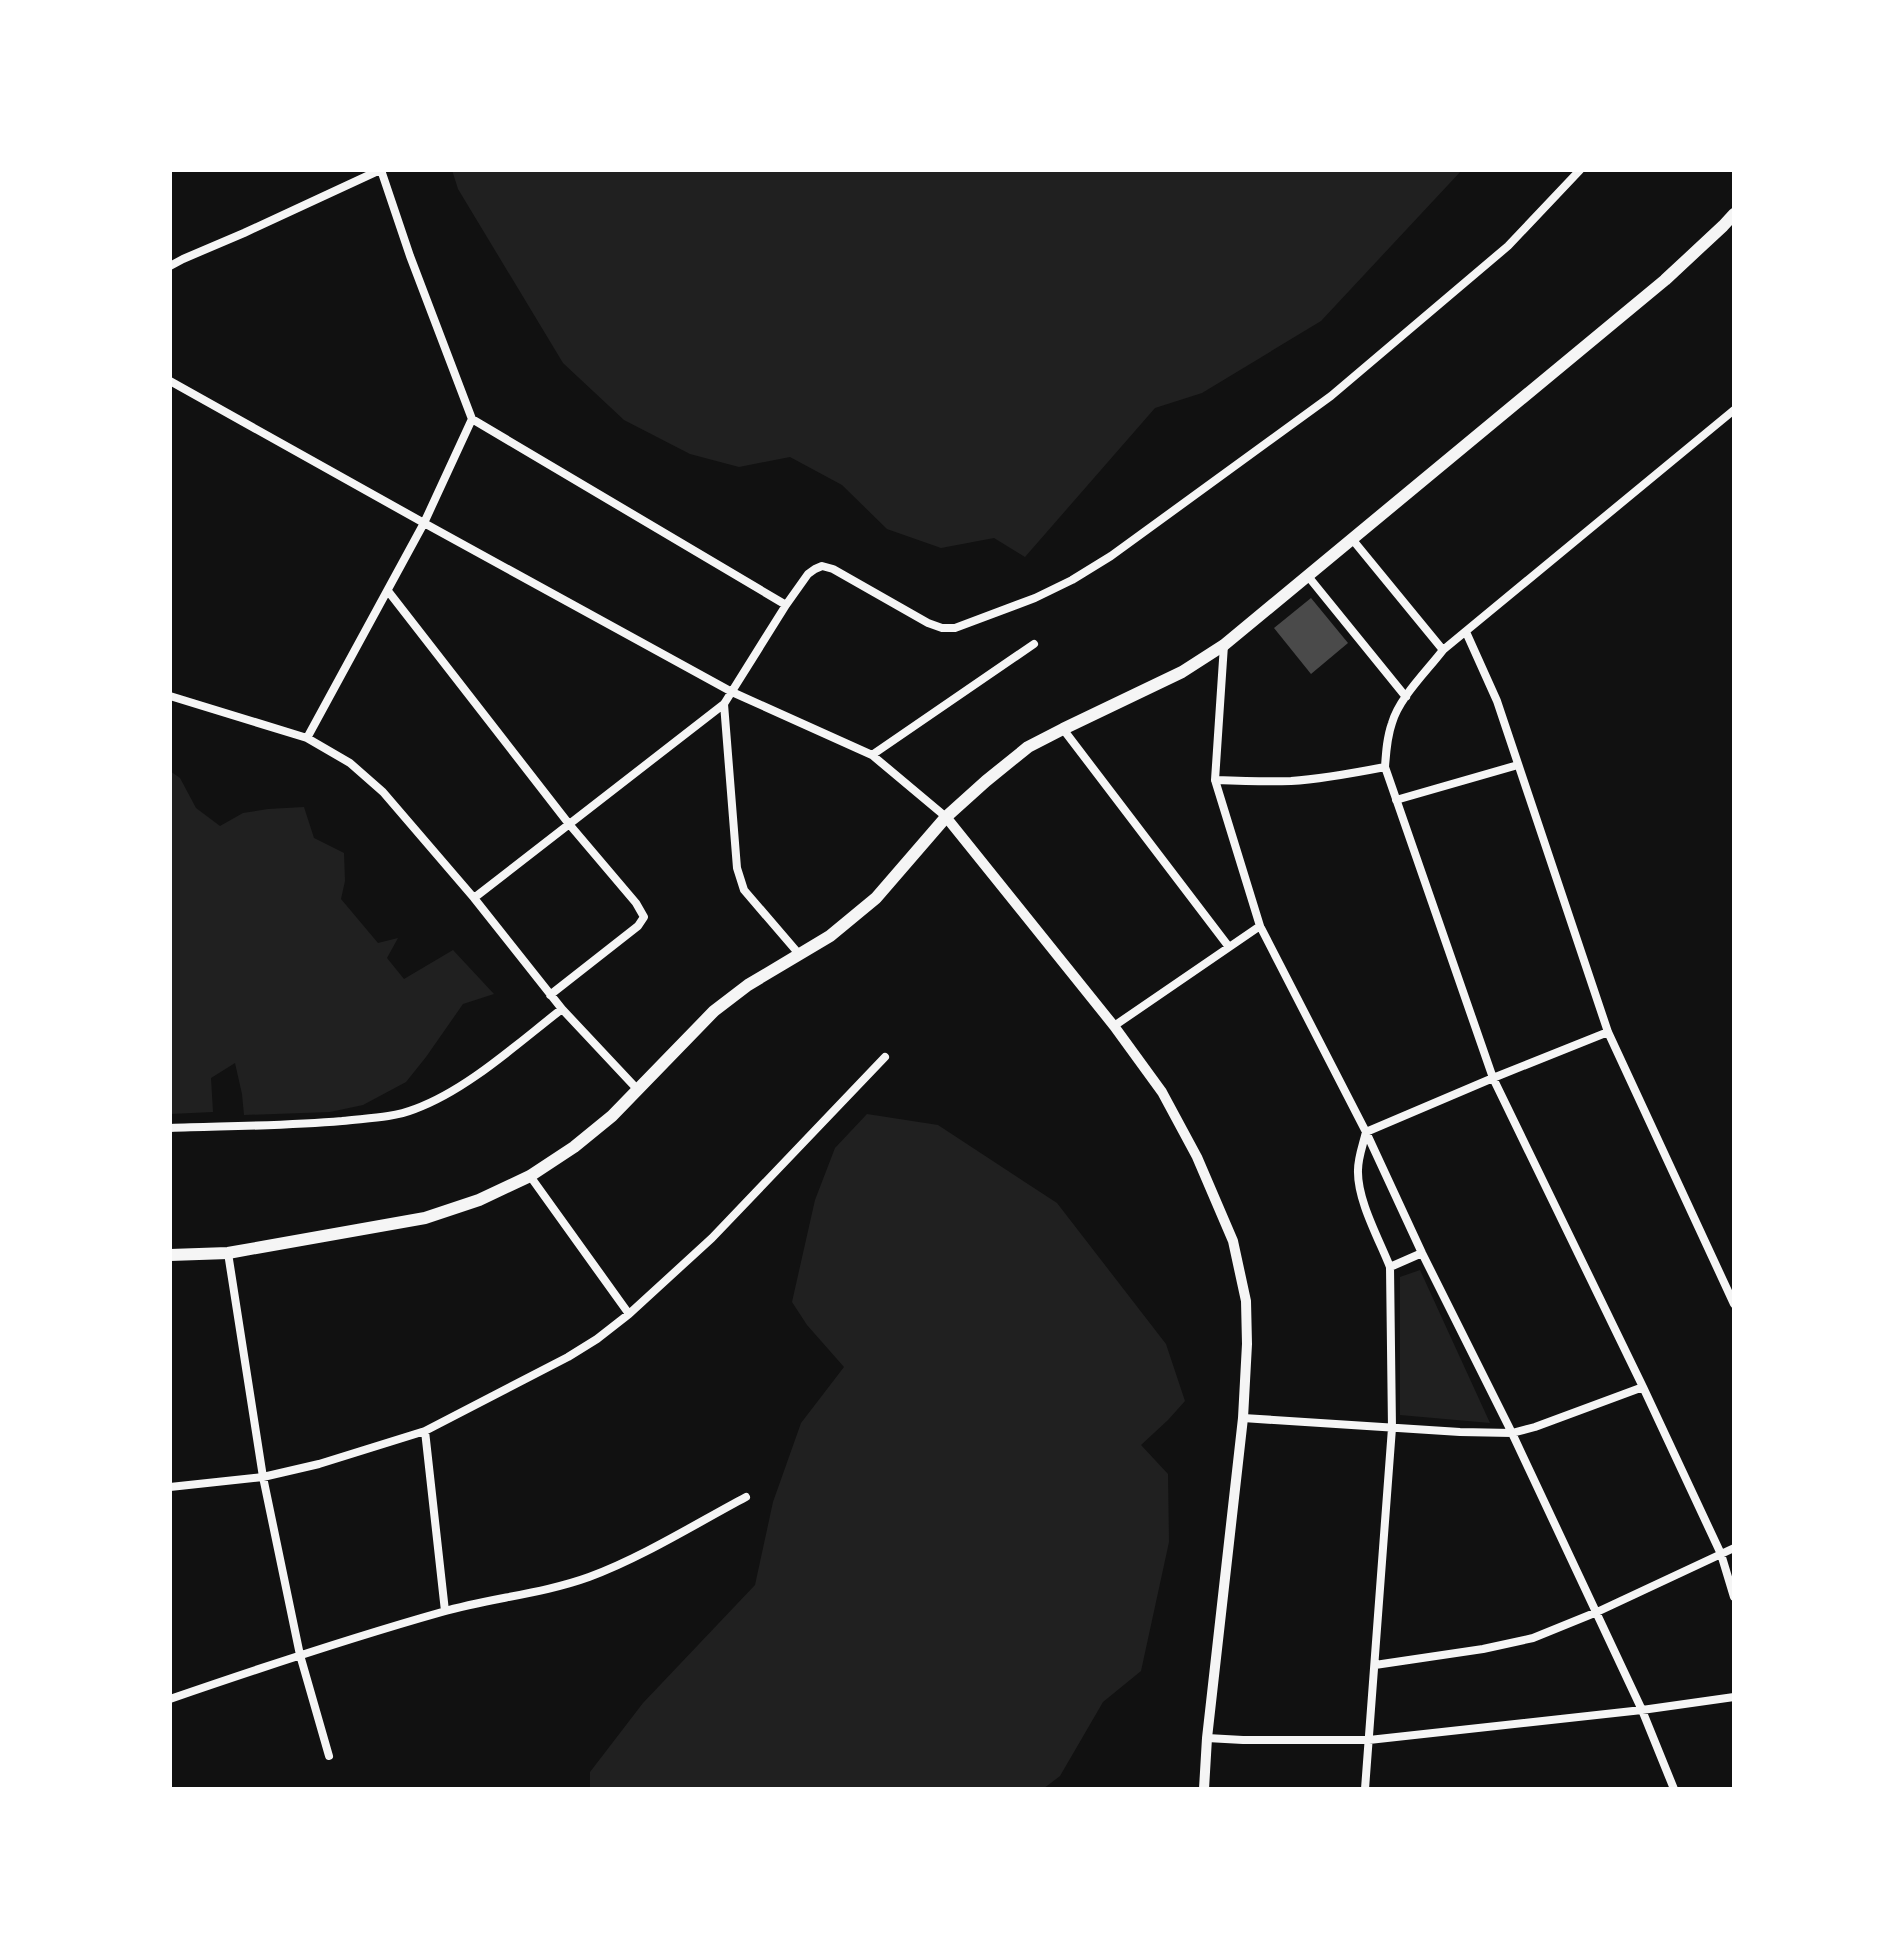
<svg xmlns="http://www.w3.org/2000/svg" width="1904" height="1959" viewBox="0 0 1904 1959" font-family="'Varela Round',sans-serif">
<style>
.green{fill:#202020}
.building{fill:#4a4a4a}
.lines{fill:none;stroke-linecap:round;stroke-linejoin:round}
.minor{stroke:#f5f5f5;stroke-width:8}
.tertiary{stroke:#f5f5f5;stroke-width:10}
.secondary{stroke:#f5f5f5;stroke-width:12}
</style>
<rect width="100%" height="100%" fill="#111"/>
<path class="green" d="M452 170H1462L1321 321 1202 393 1155 408 1025 557 994 538 941 548 887 529 842 485 790 457 739 467 690 454 624 420 563 363 458 189Z
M170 771 180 778 196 808 220 826 243 813 268 809 304 807 314 838 344 853 345 881 341 899 378 943 398 938 387 958 404 979 453 950 494 994 463 1004 426 1057 406 1082 363 1105 330 1112 244 1115 242 1094 235 1063 211 1078 213 1112 170 1114Z
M867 1114 938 1125 1057 1203 1166 1344 1185 1401 1168 1420 1141 1445 1168 1474 1169 1542 1141 1671 1103 1702 1060 1776 1043 1789H590V1772L643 1703 755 1585 773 1502 801 1423 844 1367 807 1325 792 1302 815 1200 835 1148Z
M1420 1270 1490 1423 1400 1415V1277Z"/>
<path class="building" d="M1311 598 1348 643 1311 674 1274 628Z"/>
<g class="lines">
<path class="minor" d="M170 266 183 259 244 233 380 170
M170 381 424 523 732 692 872 755 946 817
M1734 410 1443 650C1427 671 1399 698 1392 723 1387 737 1386 752 1385 767L1493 1078 1643 1387 1721 1554 1734 1597
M472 419 786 605
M1352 539 1443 650
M1307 575 1406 697
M388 591 569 824 636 903 644 917 638 926 550 995
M1466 632 1497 701 1608 1032 1734 1304
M1224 645 1215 780 1260 926 1366 1132 1422 1253 1512 1433 1642 1710 1674 1789
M170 696 307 738 350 763 383 792 474 898 562 1009 638 1090
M724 704 737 868 744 890 799 954
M1063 729 1229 947
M307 738 424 523 472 419 410 256 381 170
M872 755 1034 644
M1215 780C1240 781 1265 782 1291 781 1323 779 1354 773 1385 767
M1396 800 1518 765
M474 898 724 704 786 605 808 574 815 569 822 566 833 569 928 623 942 628H955L1035 598 1072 580 1111 556 1331 396 1508 246 1580 170
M1114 1026 1260 926
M170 1128C228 1126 285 1126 342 1121 367 1118 392 1118 415 1109 467 1090 518 1043 562 1009
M530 1176 629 1314
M228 1253 263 1477 300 1655 329 1756
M1390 1267C1379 1239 1357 1200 1358 1170 1358 1157 1363 1145 1366 1132L1493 1078 1608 1032
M1243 1418 1460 1432 1512 1433 1535 1427 1643 1387
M425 1431 445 1611
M170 1487 263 1477 319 1464 425 1431 568 1357 597 1339 629 1314 712 1238 885 1057
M1375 1665 1483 1649 1533 1638 1597 1612 1734 1548
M170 1699C260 1668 350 1638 442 1612 490 1598 542 1594 589 1577 641 1558 697 1523 746 1497
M1207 1738 1243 1740H1369L1642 1710 1734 1697
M1365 1789 1392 1428 1390 1267 1422 1253"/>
<path class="tertiary" d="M946 817 1114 1026 1162 1092 1197 1157 1233 1241 1246 1301 1247 1344 1243 1418 1207 1738 1204 1789"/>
<path class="secondary" d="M170 1255 228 1253 425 1218 479 1200 530 1176 574 1147 612 1116 714 1011 748 985 830 936 876 898 946 817 986 781 1028 747 1063 729 1182 672 1224 645 1665 280 1723 226 1734 214"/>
</g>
<rect width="1904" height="1959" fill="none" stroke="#ffffff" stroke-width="344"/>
</svg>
